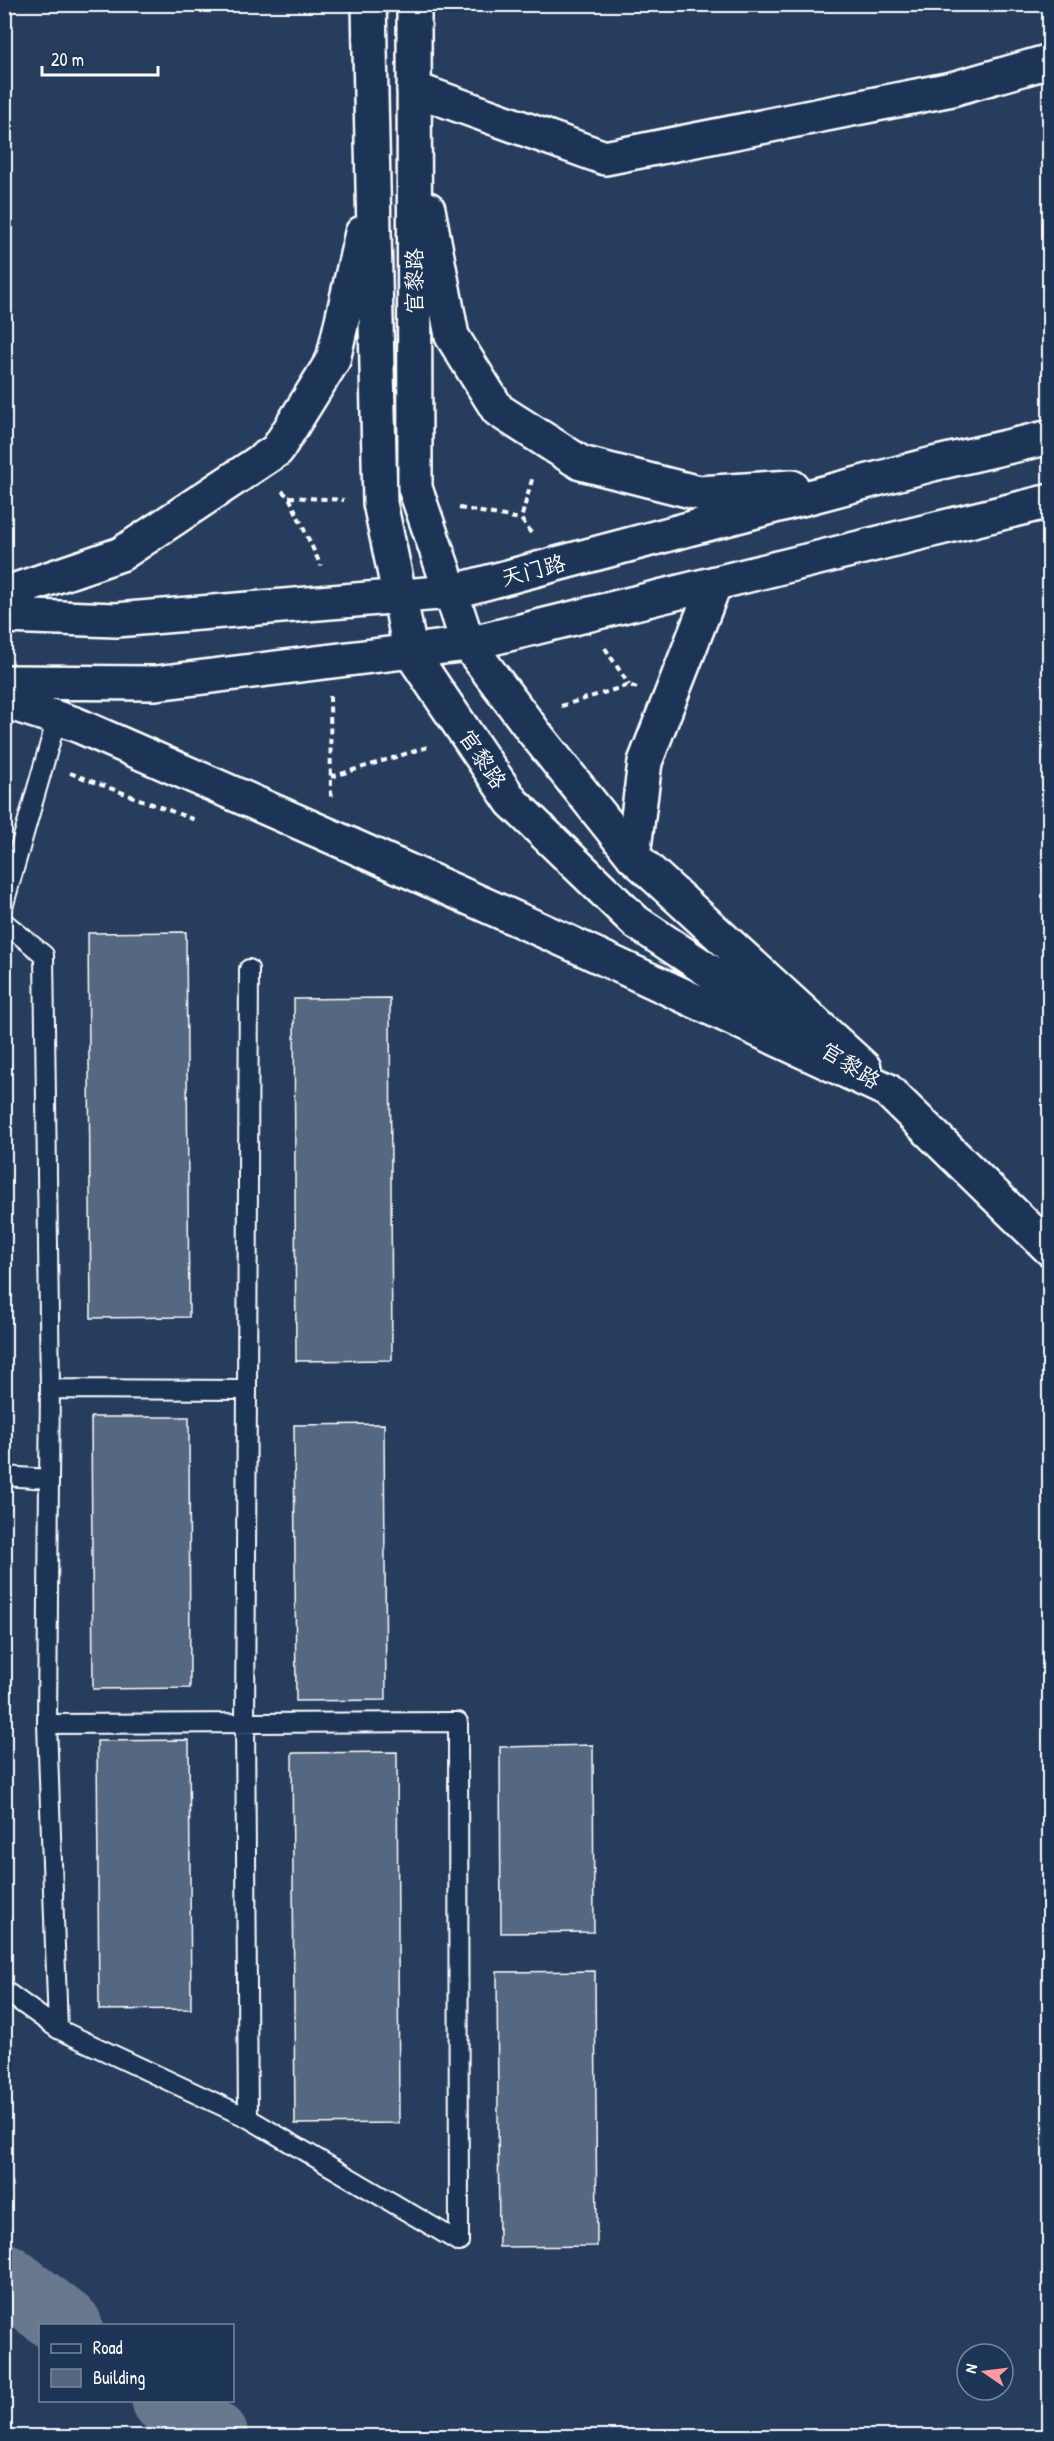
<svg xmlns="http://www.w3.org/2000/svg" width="1054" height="2441" viewBox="0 0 1054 2441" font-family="'Patrick Hand','LXGW WenKai TC',sans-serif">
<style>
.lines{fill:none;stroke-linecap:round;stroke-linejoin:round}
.river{stroke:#67788e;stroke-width:69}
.building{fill:#556781;stroke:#fff;stroke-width:1.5}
.lane-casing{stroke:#fff;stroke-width:22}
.street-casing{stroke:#fff;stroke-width:38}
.secondary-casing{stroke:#fff;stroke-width:38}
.highway-casing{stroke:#fff;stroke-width:38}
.path{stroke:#fff;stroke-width:4;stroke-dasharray:6 4.5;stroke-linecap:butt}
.lane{stroke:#1d3557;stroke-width:18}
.street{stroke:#1d3557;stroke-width:33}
.secondary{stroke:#1d3557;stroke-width:33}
.highway{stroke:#1d3557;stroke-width:33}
.labels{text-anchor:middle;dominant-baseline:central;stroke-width:5;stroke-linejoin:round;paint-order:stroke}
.street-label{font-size:22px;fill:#fff;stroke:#1d3557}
</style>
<rect width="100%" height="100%" fill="#263d5e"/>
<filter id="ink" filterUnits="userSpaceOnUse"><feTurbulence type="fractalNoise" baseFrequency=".0167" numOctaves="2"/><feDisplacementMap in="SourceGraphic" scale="12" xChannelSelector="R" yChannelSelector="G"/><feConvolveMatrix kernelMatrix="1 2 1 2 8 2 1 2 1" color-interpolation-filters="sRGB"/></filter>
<g filter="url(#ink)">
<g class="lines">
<path class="river" d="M4 2277 68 2326
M166 2400 214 2436"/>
</g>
<path class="building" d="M186 932 189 1317 91 1318 88 933Z
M390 998 392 1360 296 1361 294 999Z
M91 1417H189L190 1688 93 1689Z
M384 1424 386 1700 296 1701 294 1425Z
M189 1740 191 2009 99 2010 97 1741Z
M593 1745 594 1932 501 1933 500 1747Z
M397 1752 399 2123 295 2124 292 1753Z
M595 1971 597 2246 499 2247 497 1972Z"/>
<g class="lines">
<defs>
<path id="lane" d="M4 904 57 718
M4 922 44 955 50 1389
M247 1390 245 1723 248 2118
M4 1476 49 1479 50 1389 247 1390 249 969
M49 1479 47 1724 458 1722 459 2242
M47 1724 58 2029
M4 1990 58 2029 248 2118 459 2242"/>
<path id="street" d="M414 89 605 158 952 89 1050 61"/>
<path id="secondary" d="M369 4 380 503 400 598
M414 4 415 488 451 592 933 464 1050 437
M428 209 452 336 498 410 581 463 699 493 792 487
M4 594 121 554 277 450 333 360 362 233
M468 644 1050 501
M633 856 645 762 715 583"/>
<path id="highway" d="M400 598 410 651 512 802 636 922 796 1029
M4 616 116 620 451 592 468 644 534 732 633 856 864 1068
M4 682 156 683 468 644
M4 701 75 724 344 842 566 941 887 1090 1050 1249"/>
</defs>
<use href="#lane" class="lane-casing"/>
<use href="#street" class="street-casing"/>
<use href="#secondary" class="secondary-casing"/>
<use href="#highway" class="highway-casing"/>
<path class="path" d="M282 491 289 497 321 566
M289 497 344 500
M459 508 521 519
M531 533 521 519 533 476
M605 648 629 685
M330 696 331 797
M561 706 629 685 637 688
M70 773 195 820
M331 777 431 746"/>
<use href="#lane" class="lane"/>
<use href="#street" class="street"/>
<use href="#secondary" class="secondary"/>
<use href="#highway" class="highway"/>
</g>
</g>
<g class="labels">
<g class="street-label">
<text transform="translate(414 281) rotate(-90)">官黎路</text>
<text transform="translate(533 570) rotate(-15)">天门路</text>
<text transform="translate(483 759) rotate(56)">官黎路</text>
<text transform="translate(851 1065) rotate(33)">官黎路</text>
</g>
</g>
<rect width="1054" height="2441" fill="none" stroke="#1d3557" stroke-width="24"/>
<rect x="12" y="12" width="1030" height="2417" fill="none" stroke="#fff" stroke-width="2" filter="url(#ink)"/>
<rect x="39" y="2324" width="195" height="78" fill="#1d3557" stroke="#77869a" stroke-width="1.5"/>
<rect x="51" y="2344" width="30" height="9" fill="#1d3557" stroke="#77869a" stroke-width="1.5"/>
<text x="93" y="2354" font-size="18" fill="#ffffff">Road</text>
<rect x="51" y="2369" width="30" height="18" fill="#556781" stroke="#77869a" stroke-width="1.5"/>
<text x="93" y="2384" font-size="18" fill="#ffffff">Building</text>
<g transform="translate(985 2372) rotate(284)"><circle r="28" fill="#1d3557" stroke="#77869a" stroke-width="1.5"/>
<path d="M0-4.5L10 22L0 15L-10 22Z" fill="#ff9aa2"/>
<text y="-9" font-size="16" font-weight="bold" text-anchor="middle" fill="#ffffff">N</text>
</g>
<path d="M42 66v9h116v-9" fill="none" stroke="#ffffff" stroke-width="3"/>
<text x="51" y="66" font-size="18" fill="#ffffff" stroke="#1d3557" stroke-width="4.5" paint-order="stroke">20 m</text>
</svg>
